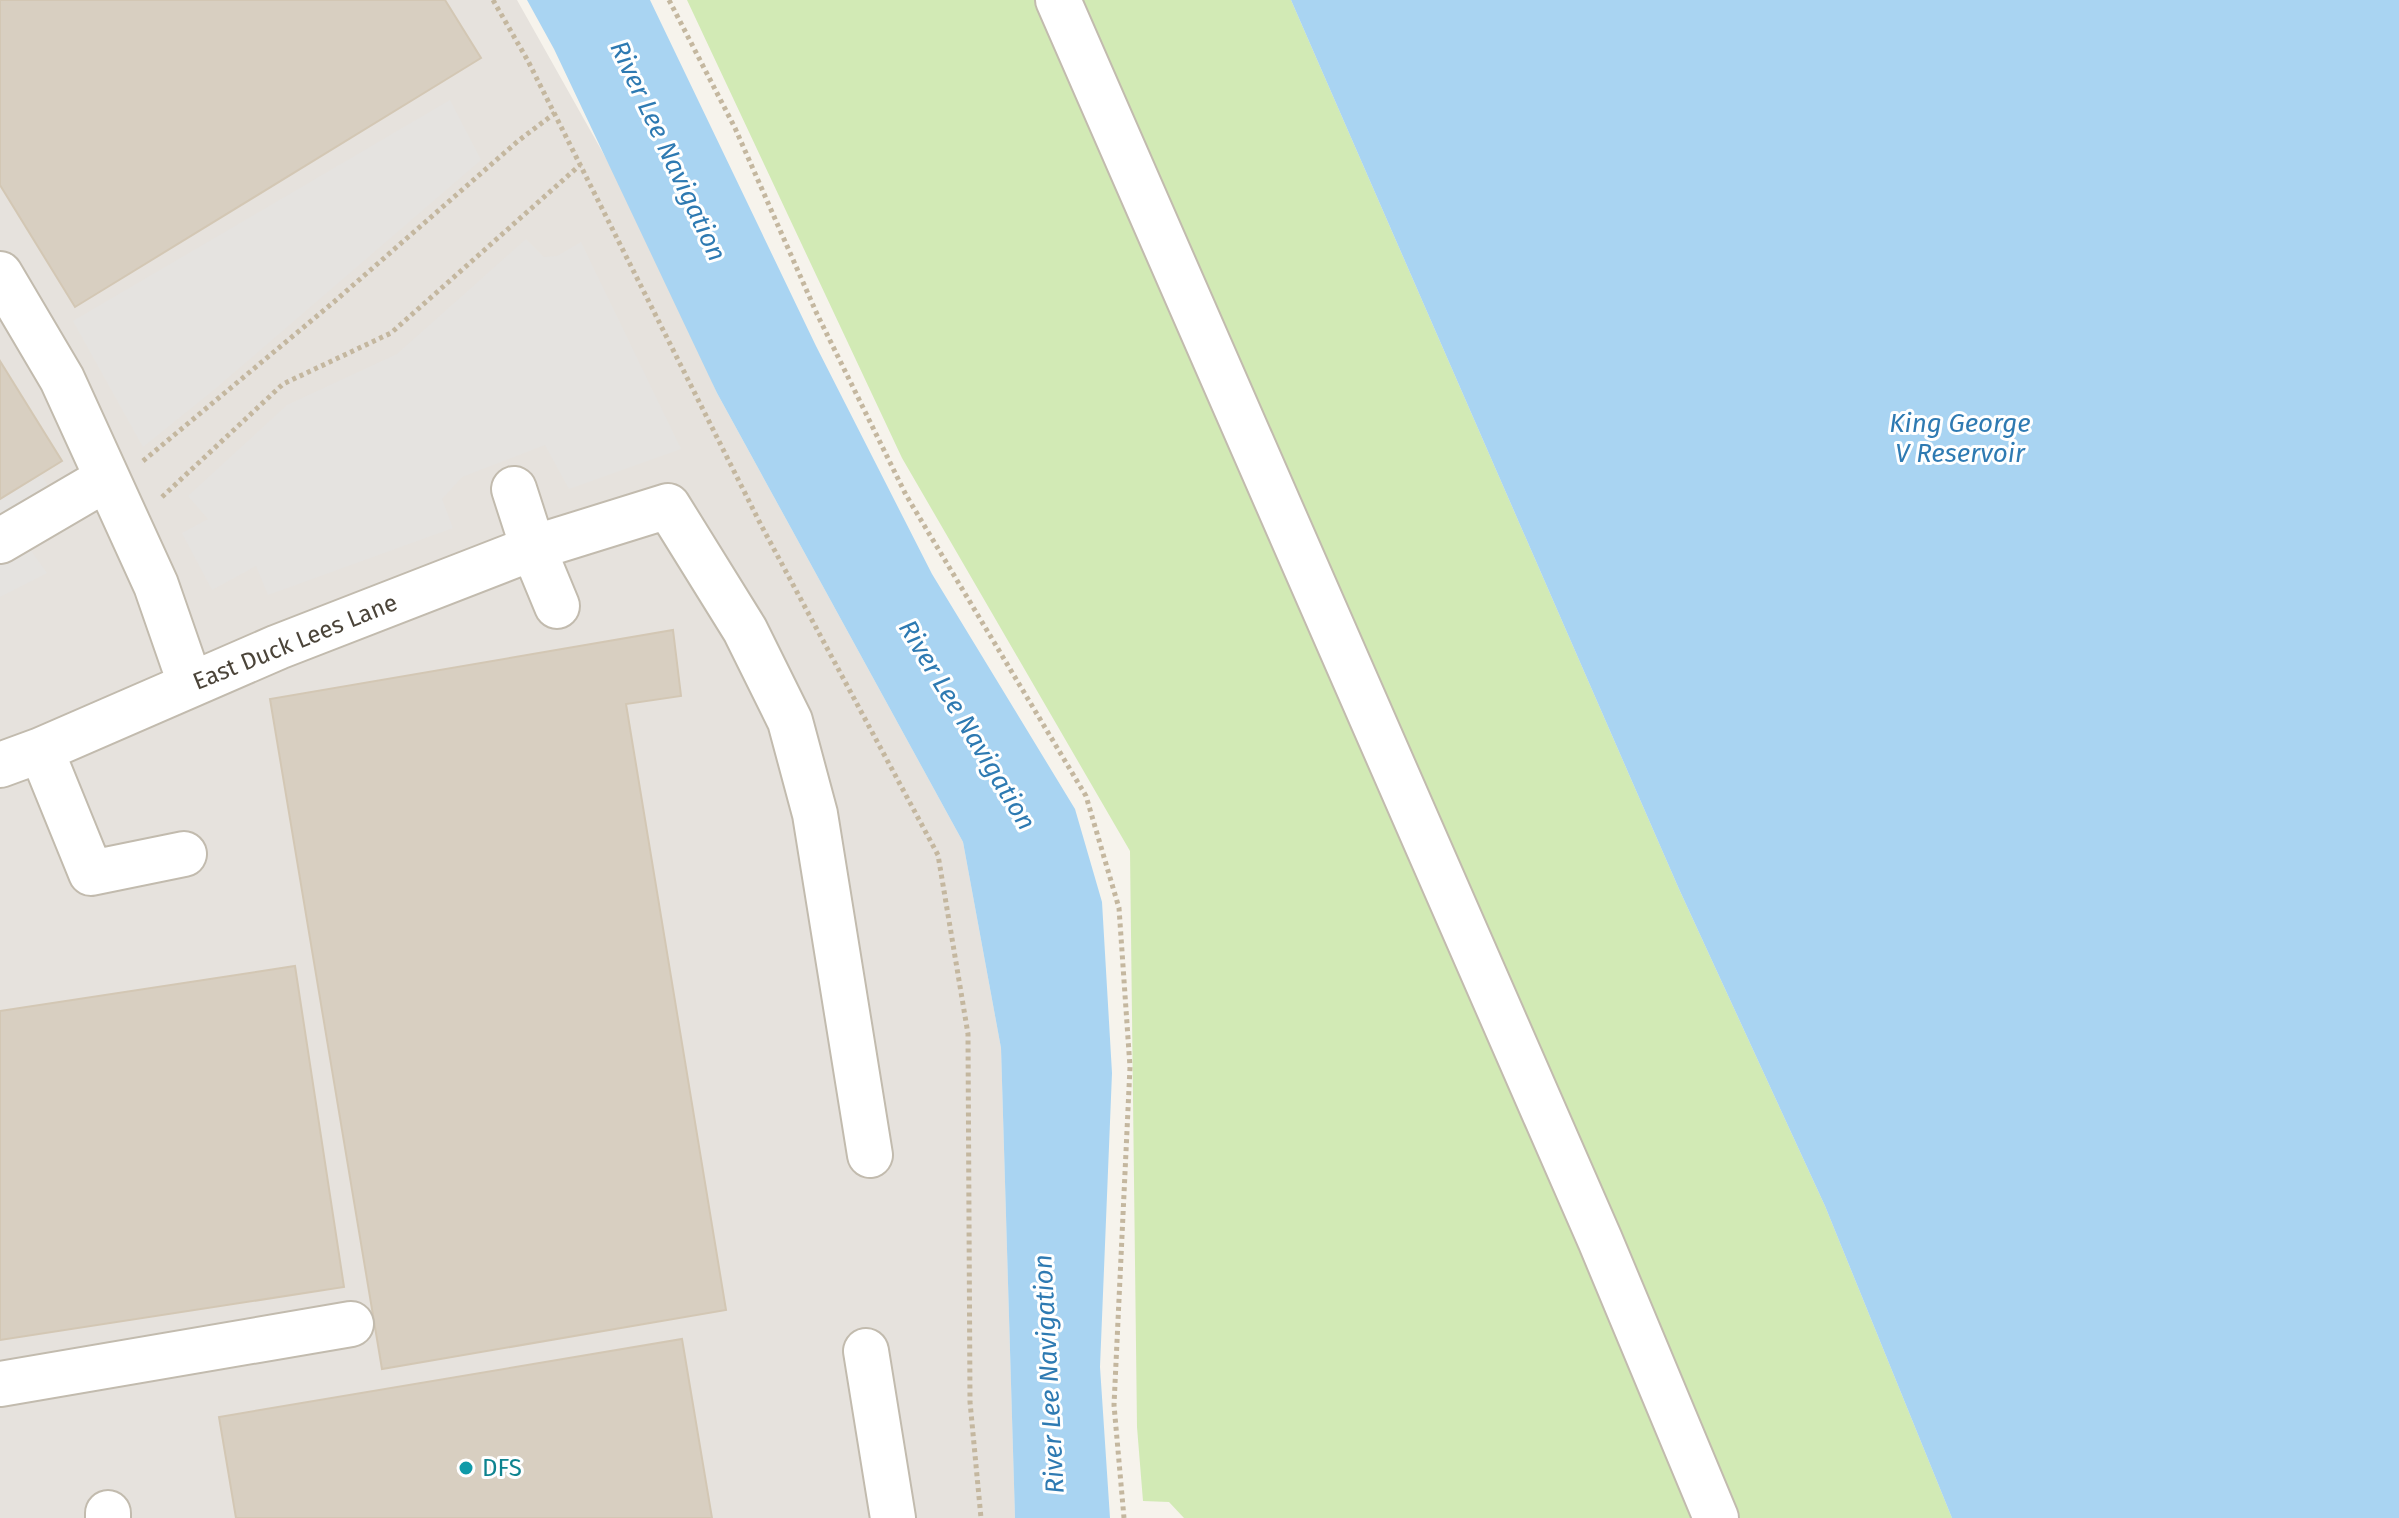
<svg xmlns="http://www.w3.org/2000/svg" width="2399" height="1518" viewBox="0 0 2399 1518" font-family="'Fira Sans',sans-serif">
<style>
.industrial{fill:#e6e2dd}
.green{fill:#d2eab5}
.parking{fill:#e5e3e0}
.water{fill:#a9d4f2}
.building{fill:#d8cfc1;stroke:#d3c7b4;stroke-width:2}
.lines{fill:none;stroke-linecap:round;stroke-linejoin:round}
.minor-casing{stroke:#c2bbae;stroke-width:48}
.path{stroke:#c4b79f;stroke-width:5;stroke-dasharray:4 4;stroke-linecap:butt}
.minor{stroke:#fff;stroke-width:44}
.culture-dot{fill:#0f9aa8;stroke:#fff;stroke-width:3}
.labels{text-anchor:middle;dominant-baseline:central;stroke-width:6;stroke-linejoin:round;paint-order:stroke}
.street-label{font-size:24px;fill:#4b4439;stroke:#fff}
.culture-label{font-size:24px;fill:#0d838f;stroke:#fff;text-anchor:start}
.water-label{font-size:26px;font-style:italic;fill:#2e7ab2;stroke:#fff}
</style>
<rect width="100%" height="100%" fill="#f6f3ec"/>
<path class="industrial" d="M0 0H517L648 233 717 393 963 842 1001 1048 1015 1518H0Z"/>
<path class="green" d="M687 0H1291L1679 889 1825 1206 1952 1518H1184L1169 1502 1143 1501 1137 1427 1130 851 902 458Z"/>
<path class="parking" d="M450 100 481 160 215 389 143 447 73 321Z
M526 239 544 257 557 256 581 242 681 449 569 489 545 445 462 477 442 499 453 528 268 595 256 566 212 590 182 533 208 519 188 496 287 405 397 354Z
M38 468 68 523 29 548 47 573 0 597V491Z"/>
<path class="water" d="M527 0H650L816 346 932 574 1075 809 1102 902 1112 1073 1100 1367 1110 1518H1015L1001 1048 963 842 717 393 554 49Z
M1291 0H2399V1518H1952L1825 1206 1679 889Z"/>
<path class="building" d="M0 0H445L481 58 75 307 0 185Z
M0 361 62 461 0 499Z
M673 630 681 696 626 704 726 1310 382 1369 270 699Z
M295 966 344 1287 0 1340V1011Z
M682 1339 712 1518H236L219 1417Z"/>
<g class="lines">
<defs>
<path id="minor" d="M1058 0 1600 1240 1716 1518
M0 274 62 379 156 585 190 683
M514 489 533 548 668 506 745 630 790 721 815 814 870 1155
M0 541 106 479
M41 750 91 873 184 854
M0 765 41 750 278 647 533 548 557 606
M866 1351 893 1518
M0 1384 351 1324
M108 1513V1518"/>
</defs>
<use href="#minor" class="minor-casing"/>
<path class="path" d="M493 0 528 61 761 525 938 855 968 1034 970 1402 981 1518
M669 0 735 128 817 314 906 495 1086 796 1119 908 1130 1067 1114 1405 1124 1518
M143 461 335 301 518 141 555 113
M162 497 283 384 391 333 580 165"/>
<use href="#minor" class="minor"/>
</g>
<circle class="culture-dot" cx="466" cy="1468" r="8"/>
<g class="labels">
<g class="street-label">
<text transform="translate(295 642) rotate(-22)">East Duck Lees Lane</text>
</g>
<g class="culture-label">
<text x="482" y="1468">DFS</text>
</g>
<g class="water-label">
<text transform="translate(668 151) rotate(65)">River Lee Navigation</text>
<text x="1960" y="423">King George<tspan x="1960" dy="30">V Reservoir</tspan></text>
<text transform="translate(967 725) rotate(59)">River Lee Navigation</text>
<text transform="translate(1049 1374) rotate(-93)">River Lee Navigation</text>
</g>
</g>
</svg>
